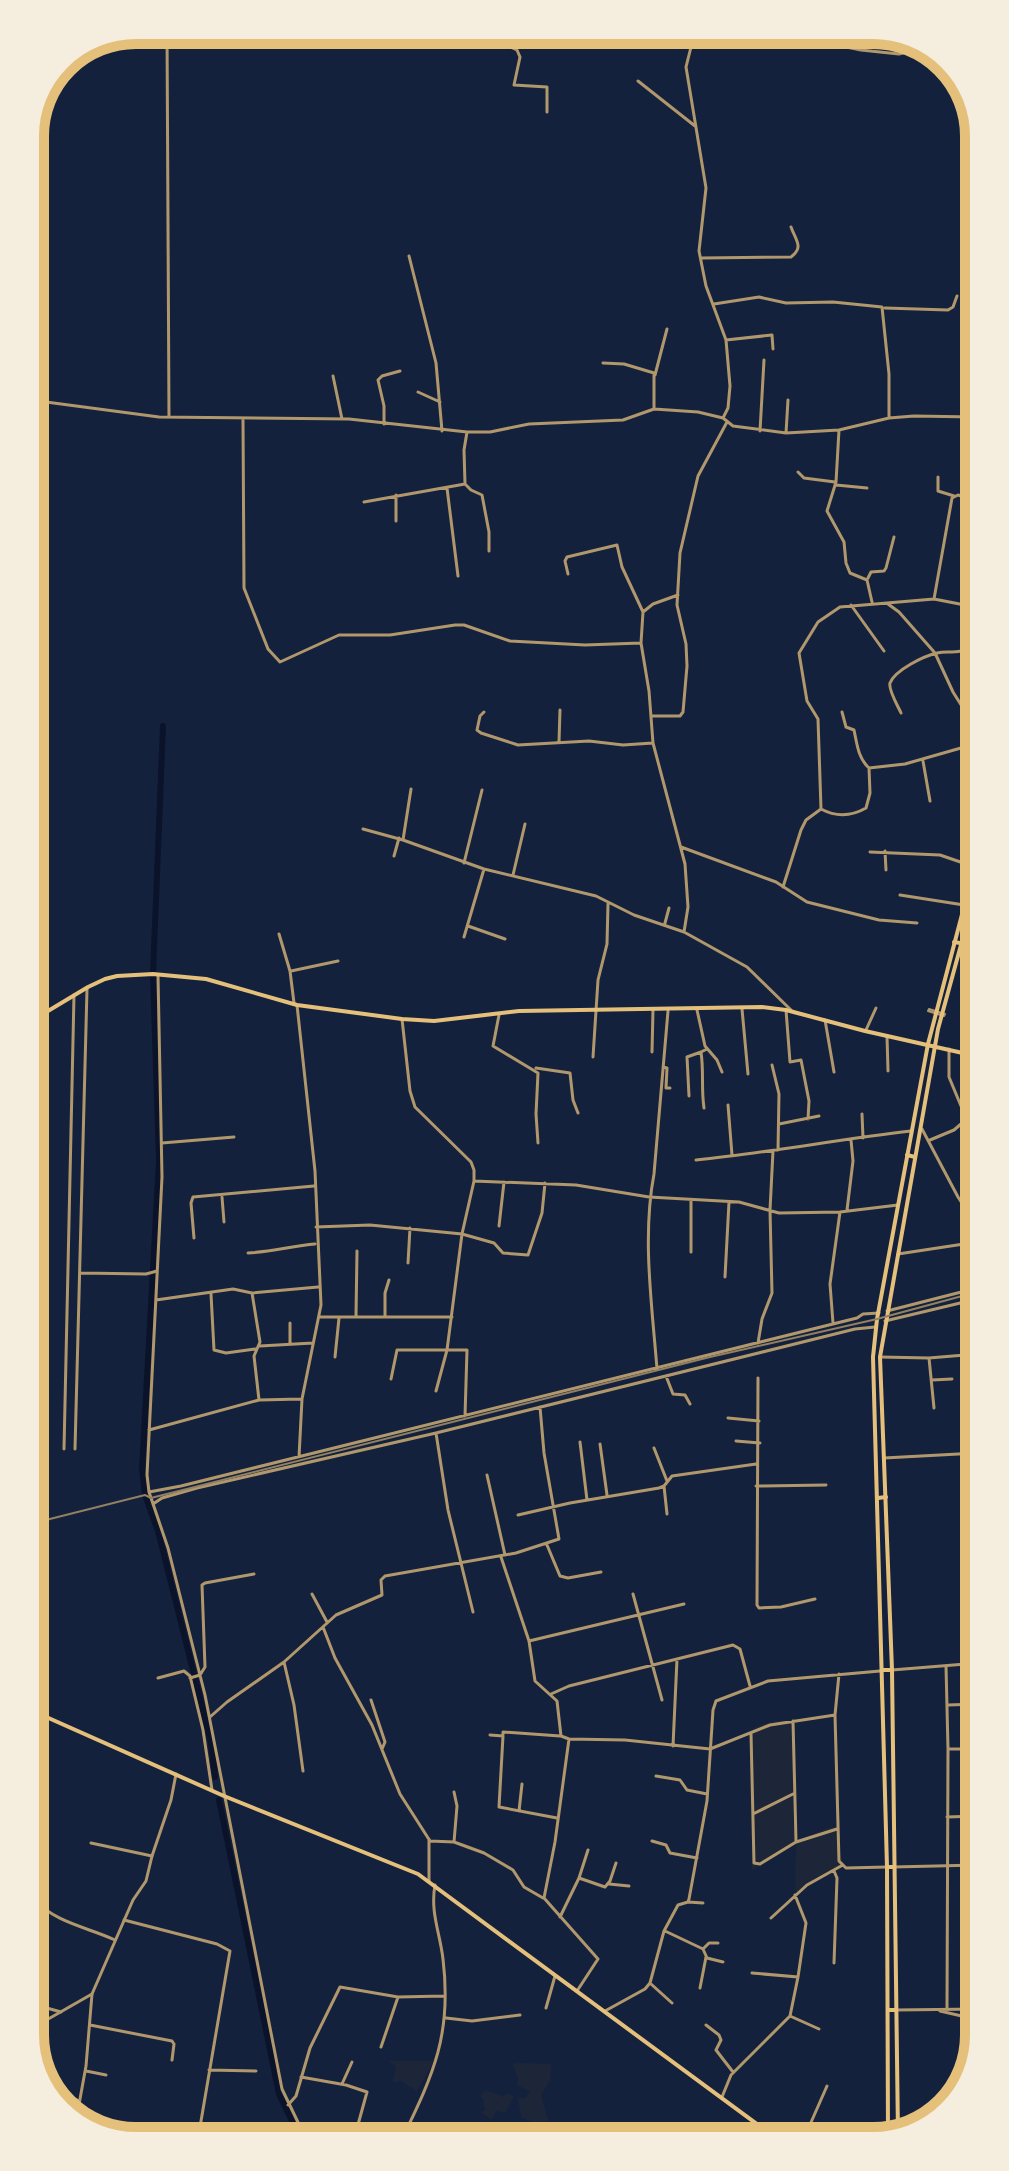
<svg xmlns="http://www.w3.org/2000/svg" width="1009" height="2171" viewBox="0 0 1009 2171" font-family="Lato,sans-serif">
<style>
.green{fill:#1d2539}
.lines{fill:none;stroke-linecap:round;stroke-linejoin:round}
.canal{stroke:#0b132b;stroke-width:6}
.pedestrian{stroke:#b1986c;stroke-width:2}
.minor{stroke:#b1986c;stroke-width:3}
.tertiary{stroke:#b1986c;stroke-width:3}
.secondary{stroke:#e5c07b;stroke-width:4}
.primary{stroke:#e5c07b;stroke-width:4}
.rail{stroke:#918062;stroke-width:2}
.rim{fill:none;stroke:#e5c07b;stroke-width:10}
</style>
<rect width="100%" height="100%" fill="#14213d"/>
<path class="green" d="M774 1721H793V1822L796 1841 830 1827 837 1829 841 1866 815 1878 795 1895 796 1843 752 1871 751 1733 755 1727Z
M389 2061H434L417 2091 401 2081 393 2082 396 2067Z
M515 2063 551 2064 550 2080 541 2095 551 2131 521 2117 518 2098H526L530 2092 517 2085 518 2079 513 2065Z
M485 2090 504 2097 507 2093 514 2096 505 2113 497 2111 491 2120 481 2112 485 2110 483 2099 480 2097Z
M438 2125H461L476 2130 480 2135 497 2137 438 2139Z"/>
<g class="lines">
<path class="canal" d="M163 726 153 974 159 1160 142 1469 145 1495 158 1531 211 1742 215 1777
M219 1800 279 2094 301 2140"/>
<path class="pedestrian" d="M929 1009 945 1014 944 1016 928 1011Z"/>
<path class="minor" d="M167 30 169 417
M475 30 517 50 520 57 514 85 547 87V112
M551 30 554 31
M692 30 746 38 786 35 861 50 899 54 924 47
M695 31 686 67 706 188 699 251 706 286 726 340 730 386 728 408 723 418
M167 39 198 44 204 33
M99 45 167 43
M516 48 524 30
M638 81 695 126
M409 256 436 363 442 431
M702 258 791 257C804 247 796 241 791 227
M714 304 759 297 786 303 833 302 882 307 889 374V418
M885 308 948 310 953 307 957 296
M726 340 772 335 773 349
M603 363 624 364 654 373V409
M655 375 667 329
M333 376 342 419
M418 392 440 402
M31 400 159 417 349 419 467 432H490L529 424 623 420 654 409 698 412 723 418 733 426 786 433 839 430 889 418 914 416 974 417
M243 419 244 588 268 649 280 662 339 635H390L455 625H464L510 641 585 645 641 643
M384 424V406L378 380 382 376 400 371
M839 430 836 482 827 511 844 542 846 563 850 573 867 580 872 602
M760 431 764 360
M786 433 788 400
M798 472 804 478 835 482
M938 477V491L954 496
M465 484 471 490 482 495 489 532V551
M836 485 867 488
M447 488 458 576
M396 495V521
M364 502 465 484 464 450 467 432
M568 574 565 561 567 557 617 545 622 567 643 612 641 643 649 691 653 743 685 864 688 907 684 932
M868 578 871 572 884 571 886 568 894 537
M934 599 952 498 958 495 974 500
M888 604 899 612 935 653 953 692 975 727
M851 605 884 651
M643 612 653 604 678 595
M484 712 480 716 477 730 481 733 518 745 589 741 623 745 653 743
M842 712 846 727 854 730C857 744 858 758 869 768L905 764 975 744
M901 713C898 706 888 690 890 683 895 670 924 656 937 653 948 650 957 655 968 648L975 622
M652 716H680L683 712 687 666 686 644 677 605 680 553 698 476 727 422
M559 742 560 710
M923 761 930 801
M821 809C836 817 852 816 866 808L870 793 869 768
M363 829 403 840 484 869 596 896 634 915 684 932 747 967 791 1010
M403 840 411 789
M681 847 776 882 807 902 879 920 917 923
M885 851 886 870
M870 852 940 855 975 867
M394 856 399 838
M464 863 482 790
M513 875 525 824
M783 887 801 830 806 820 821 809 818 719 807 701 799 653 818 622 840 607 934 599 975 607
M900 895 964 905
M665 923 669 908
M468 926 505 939
M279 934 290 971 294 1003
M464 937 484 869
M960 943 976 949
M291 971 338 961
M158 975 162 1177 147 1475 149 1492 168 1548 205 1695 282 2089 306 2139
M297 1005 315 1171 321 1305 302 1399 299 1457
M742 1009 748 1074
M697 1010 705 1046 717 1060 722 1072
M786 1010 790 1062 801 1060 809 1101 808 1119
M499 1015 493 1046 538 1073 536 1114 538 1143
M402 1019 410 1091 415 1107 471 1162 474 1170V1181
M825 1020 834 1072
M866 1030 876 1008
M887 1036 888 1071
M949 1049V1077L961 1106
M652 1052 653 1010
M593 1057 598 980 607 944 608 904
M772 1065 779 1094 778 1150
M663 1067 667 1068 666 1088H670
M536 1068 570 1073 573 1100 578 1113
M689 1096 687 1057 701 1052
M728 1105 732 1155
M704 1108C701 1088 704 1072 701 1052L707 1049
M862 1114 863 1138
M779 1124 819 1116
M922 1129 958 1197 977 1226
M930 1140 954 1130 968 1118
M162 1143 234 1137
M696 1160C768 1153 839 1139 911 1131
M222 1197 224 1222
M847 1210 853 1161 851 1140
M499 1226 504 1182
M316 1227 370 1225 462 1234 494 1243 503 1253 528 1255 542 1213 545 1183
M194 1238 191 1203 193 1197 314 1186
M691 1252V1200
M248 1253C271 1252 292 1246 315 1244
M898 1254 977 1242
M408 1263 410 1228
M80 1273 146 1274 157 1271
M725 1277 729 1202
M252 1293 260 1342 254 1356 259 1400
M211 1294 214 1350 226 1353 255 1349
M156 1300 233 1289 252 1293 318 1287
M887 1311 977 1288
M356 1316 357 1251
M385 1316V1293L389 1280
M320 1317H452
M885 1321 977 1299
M290 1323V1344
M833 1323 830 1284 840 1212
M758 1343 762 1319 772 1293 770 1210 773 1151
M260 1346 313 1343
M335 1357 339 1318
M880 1357 929 1358 977 1354
M929 1358 934 1408
M657 1369C652 1305 642 1237 654 1174L668 1011
M666 1376 673 1394 685 1395 690 1404
M758 1378 757 1605 759 1608 781 1607 815 1599
M391 1379 397 1350H447L462 1234 474 1181 576 1185 649 1197 739 1202 779 1213 840 1212 898 1205
M932 1380 952 1379
M436 1391 447 1350H467L465 1416
M728 1418 759 1421
M149 1430 259 1400 301 1399
M436 1433 448 1510 473 1612
M736 1441 760 1443
M580 1442 587 1500
M600 1444 607 1495
M654 1448 667 1481
M64 1449 74 995
M75 1449 87 989
M884 1458 977 1453
M487 1475 505 1555
M664 1486 667 1514
M756 1486 826 1485
M149 1492 181 1486 857 1318 863 1314 879 1313
M153 1504 162 1498 197 1488 436 1433 855 1329 875 1327
M518 1515 570 1503 659 1488 664 1486 672 1476 756 1464
M547 1545 560 1576 568 1578 601 1572
M501 1557 529 1641 535 1681 557 1701 561 1736 569 1739 625 1740 710 1749 770 1725 835 1715
M312 1594 327 1622
M633 1594 662 1700
M323 1627 335 1658 372 1725 400 1794 430 1841 454 1842
M529 1641 684 1604
M284 1662 294 1705 303 1771
M946 1666 948 1749 947 2009
M839 1674 835 1715 839 1861 846 1868 887 1867
M158 1678 184 1671 190 1676 203 1730 212 1790
M190 1678 200 1675 205 1667 202 1585 205 1583 254 1574
M551 1694 569 1686 733 1645 740 1649 750 1686
M371 1700 385 1742 382 1749
M948 1705 978 1704
M210 1717 227 1702 284 1662 336 1615 382 1595 381 1580 385 1576 516 1553 559 1539 544 1453 540 1407
M793 1721 796 1841
M751 1733 754 1863 760 1864 796 1842 837 1829
M490 1735 503 1736 499 1807 557 1818
M503 1735V1732L560 1736
M569 1739 555 1842 544 1898 598 1959 577 1991
M673 1746 677 1659
M948 1749H978
M656 1776 680 1780 687 1790 707 1794
M454 1792 457 1806 454 1842 484 1853 513 1870 524 1887 543 1898
M519 1811 522 1784
M753 1814 793 1794
M947 1817 978 1816
M429 1839V1881
M652 1841 666 1845 670 1853 697 1858
M91 1843 152 1856
M579 1878 605 1887 610 1881 616 1863
M609 1884 629 1886
M35 1900C56 1923 87 1927 115 1940
M688 1902 703 1903
M560 1917 579 1878 588 1850
M771 1918 807 1885 841 1866
M124 1920 217 1944 230 1951 200 2127
M665 1931 703 1949 707 1958 723 1962
M704 1948 709 1943H718
M834 1963 837 1878 834 1871
M752 1973 798 1977
M651 1984 672 2003
M700 1988 706 1957
M36 2005 61 2012
M546 2008 555 1976
M605 2011 645 1989 650 1983 664 1931 678 1905 688 1902 689 1899 707 1801 713 1710 716 1701 768 1681 880 1671
M790 2016 819 2029
M446 2018 472 2021 520 2015
M90 2025 172 2041 174 2044 172 2060
M706 2025 719 2035 721 2040 716 2050 733 2072
M381 2047 398 1997
M209 2070 256 2071
M86 2071 106 2075
M301 2077 346 2085 367 2092 354 2139
M342 2084 352 2062
M56 2092 79 2101
M722 2097 731 2075 790 2016 798 1977 806 1923 795 1895
M288 2105 296 2096 310 2048 340 1987 398 1997 444 1996
M76 2121 86 2066 92 1994
M460 2127 475 2132 477 2138
M805 2136 827 2086
M503 2138 510 2124
M402 2139C434 2073 452 2034 443 1959 440 1933 430 1912 435 1885
M178 2140 179 2134C201 2119 249 2132 276 2132 284 2133 293 2131 302 2131"/>
<path class="tertiary" d="M892 1670 978 1663
M893 1867 978 1865
M895 2010 979 2009
M940 2011 979 2020
M36 2026 92 1994 133 1900 146 1881 152 1856 171 1800 176 1774"/>
<path class="secondary" d="M33 1020 88 987 105 979 117 976 153 974 206 979 297 1005 402 1019 434 1021 519 1011 762 1007 786 1010 865 1031 976 1056
M35 1712 224 1796 418 1874 773 2136
M888 2135 887 1867 873 1357 877 1319 928 1044 975 865
M898 2135 892 1670 880 1357 938 1029 976 890"/>
<path class="primary" d="M954 942 960 943
M907 1155 915 1157
M878 1498 886 1497
M883 1670H892
M887 1867H893
M889 2010H895"/>
<path class="rail" d="M34 1523 145 1495 151 1498 710 1357 877 1319 977 1292"/>
</g>
<path d="M0 0H1009V2171H0ZM136 44H873A92 92 0 0 1 965 136V2035A92 92 0 0 1 873 2127H136A92 92 0 0 1 44 2035V136A92 92 0 0 1 136 44Z" fill="#f5edde" fill-rule="evenodd"/>
<path class="rim" d="M136 44H873A92 92 0 0 1 965 136V2035A92 92 0 0 1 873 2127H136A92 92 0 0 1 44 2035V136A92 92 0 0 1 136 44Z"/>
</svg>
